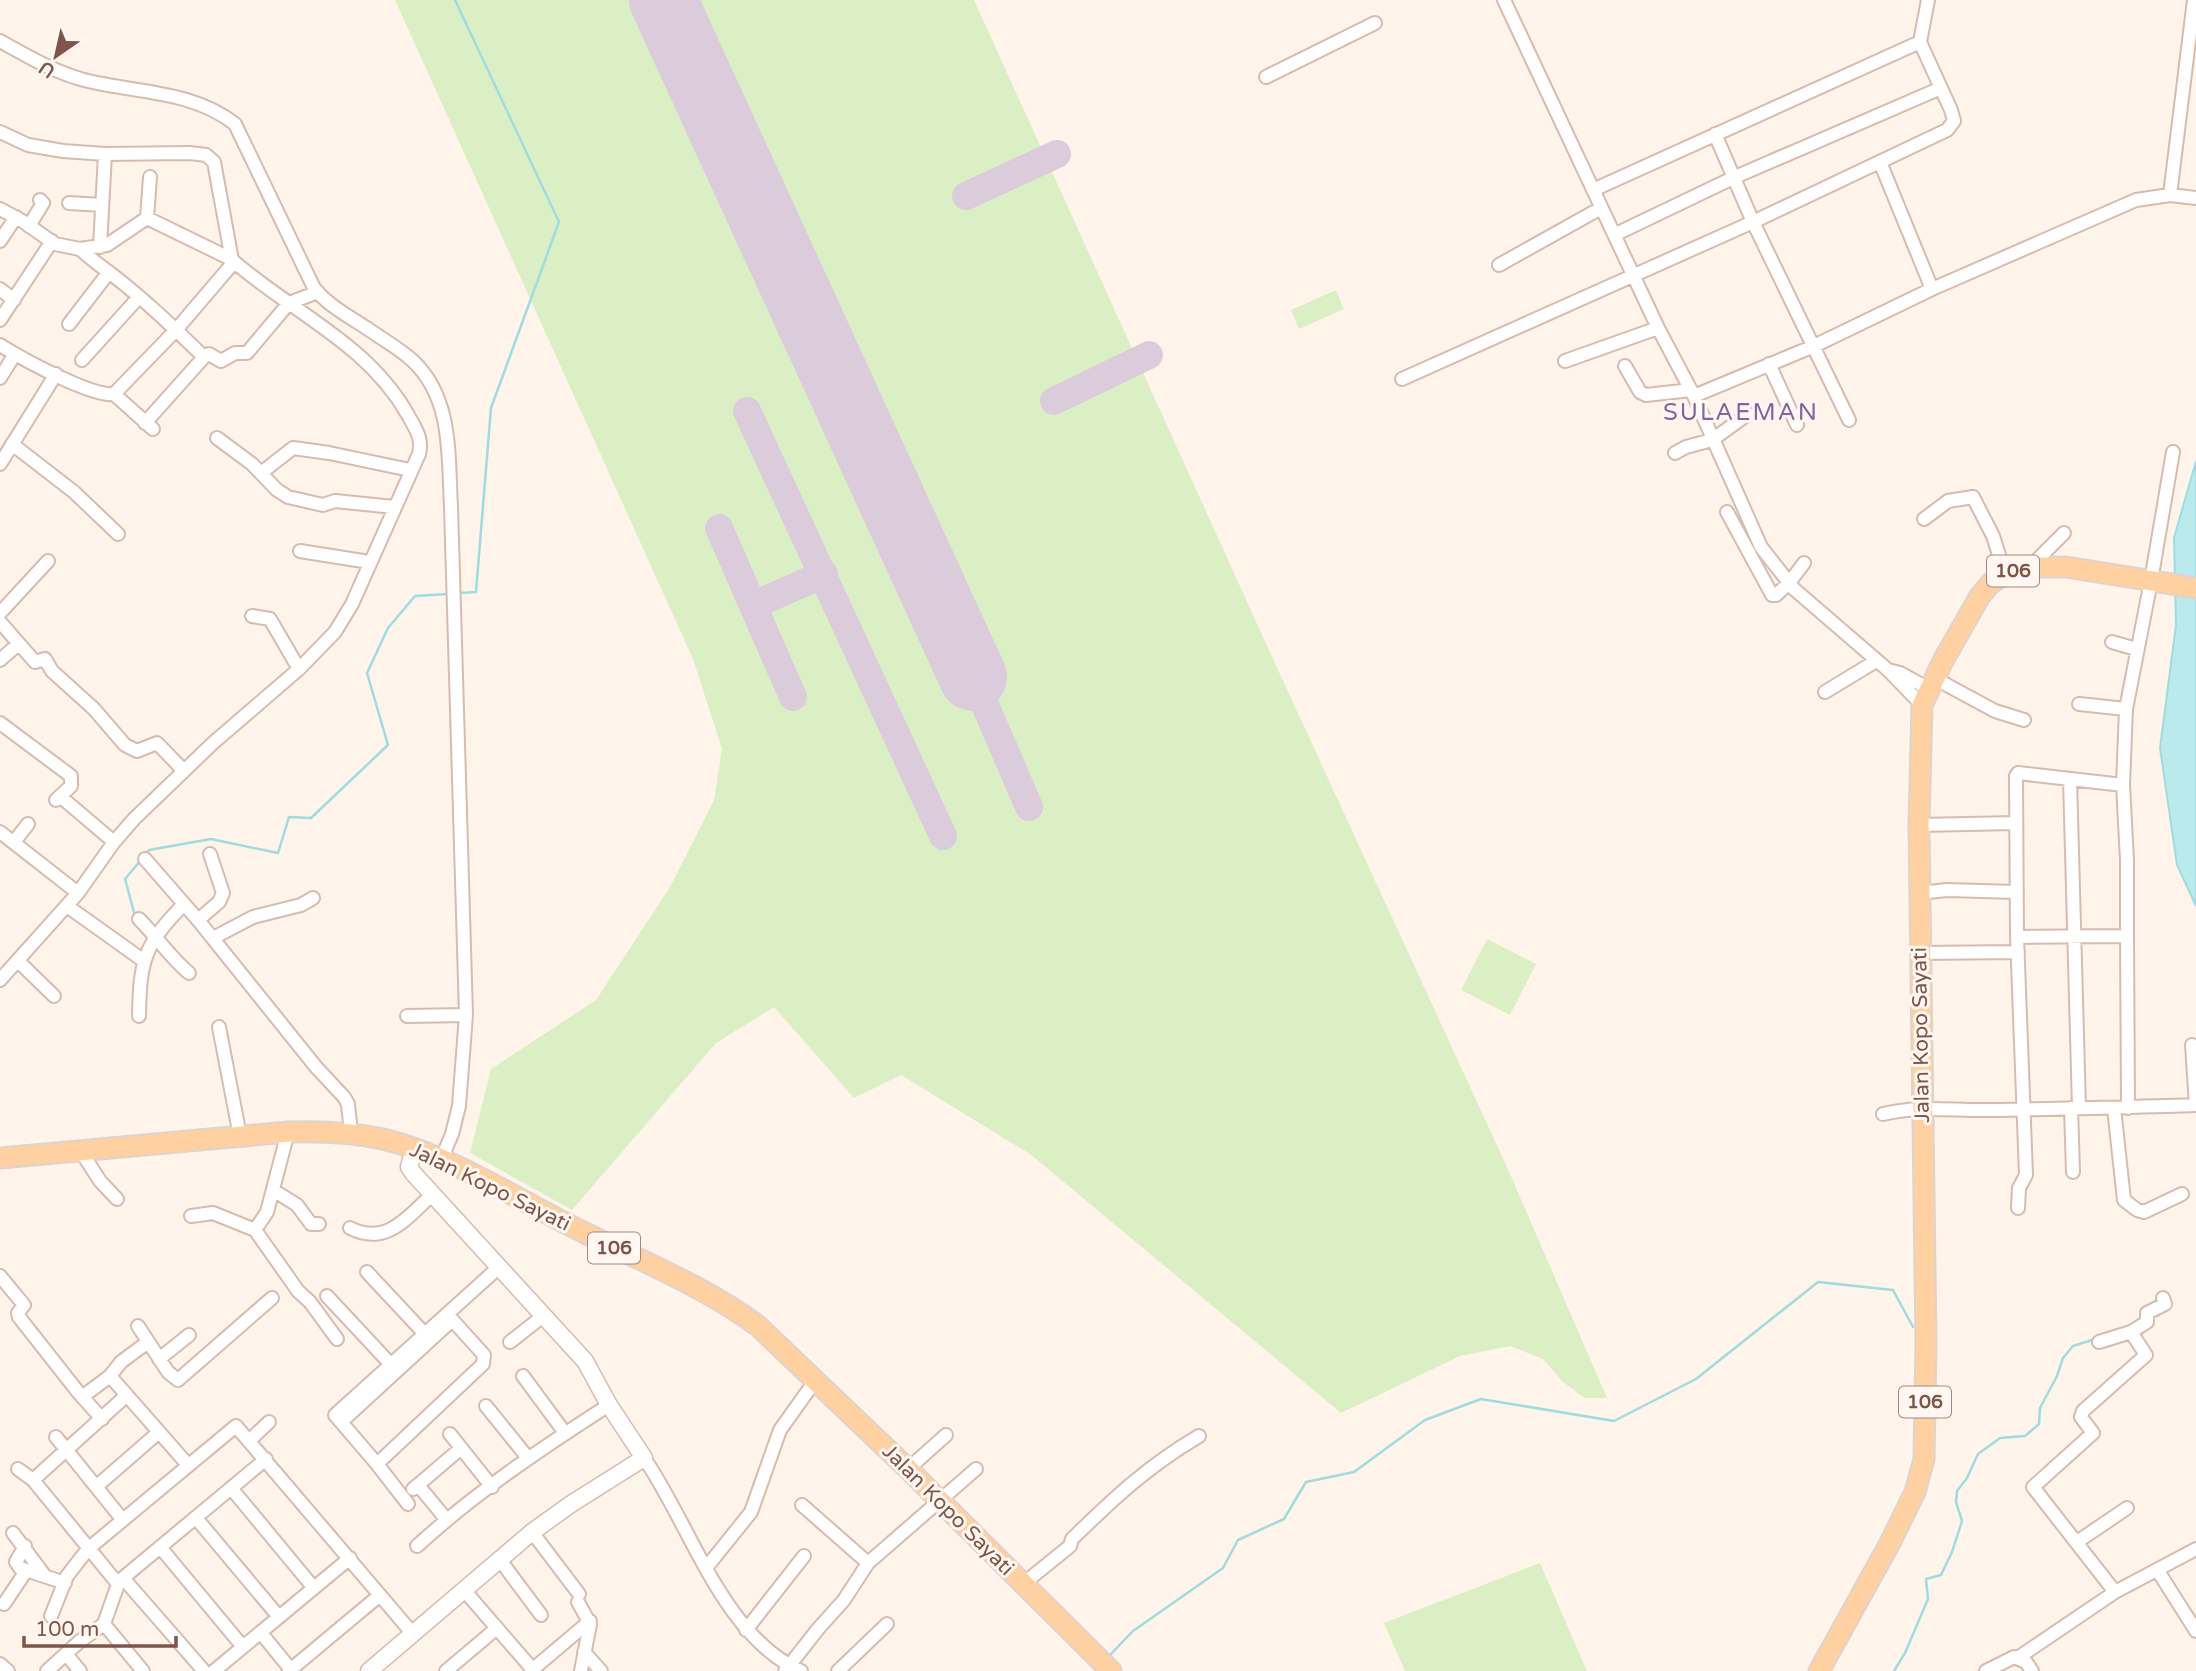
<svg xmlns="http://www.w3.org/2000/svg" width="2196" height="1671" viewBox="0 0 2196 1671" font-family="'Varela Round',sans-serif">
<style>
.green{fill:#dbefc5}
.water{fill:#baeaec;stroke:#9fdcdf;stroke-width:2}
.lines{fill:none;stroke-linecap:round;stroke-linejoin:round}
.stream{stroke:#9fdcdf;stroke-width:2.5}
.taxiway{stroke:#daccda;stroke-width:28}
.runway{stroke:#daccda;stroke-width:68}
.minor-casing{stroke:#d5bcaf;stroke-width:16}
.tertiary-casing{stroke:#d5bcaf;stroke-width:19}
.primary-casing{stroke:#ddd3cf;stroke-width:23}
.minor{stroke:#fff;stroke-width:12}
.tertiary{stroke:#fff;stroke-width:16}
.primary{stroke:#ffd1a0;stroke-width:19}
.labels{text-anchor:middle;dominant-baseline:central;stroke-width:6;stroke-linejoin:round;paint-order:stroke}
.shield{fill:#fff8f2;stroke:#a5867b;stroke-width:2}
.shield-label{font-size:19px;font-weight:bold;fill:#7e5548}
.street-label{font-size:21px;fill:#7e5548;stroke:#fff8f2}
.quarter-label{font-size:24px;letter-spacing:2px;fill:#8664a0;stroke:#fff8f2}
</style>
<rect width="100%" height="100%" fill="#fff4e9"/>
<path class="green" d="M395 0H974L1273 659 1507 1167 1607 1398H1585L1563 1382 1543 1359 1510 1346 1460 1356 1341 1413 1030 1154 901 1075 854 1098 774 1007 716 1043 572 1210 470 1153 491 1069 596 1000 670 887 714 800 722 749 693 659Z
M1336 290 1344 309 1299 329 1291 310Z
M1487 939 1536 964 1510 1015 1461 990Z
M1540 1563 1587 1671H1405L1384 1623Z"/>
<path class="water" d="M2196 461V906L2177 865 2160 748 2176 625 2174 538Z"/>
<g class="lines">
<path class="stream" d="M455 0 559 222 491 408 476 592 459 593
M145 855 149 850 211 839 278 853 289 817 311 818 388 745 367 673 388 628 415 596 449 594
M135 916 125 879 141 860
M1109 1656 1133 1631 1223 1568 1238 1540 1284 1519 1306 1482 1354 1472 1425 1420 1481 1399 1614 1421 1696 1379 1818 1282 1893 1290 1913 1327
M1894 1671 1905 1653 1928 1599 1926 1579 1941 1575 1952 1552 1962 1521 1956 1502 1957 1491 1967 1478 1978 1454 2000 1438 2025 1436 2039 1424 2040 1408 2057 1376 2063 1358 2073 1346 2095 1339"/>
<path class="taxiway" d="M966 196 1057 154
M1054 401 1149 355
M747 411 943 836
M719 528 793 697
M754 605 824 574
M973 677 1029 807"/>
<path class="runway" d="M663 0 973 677"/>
<defs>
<path id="minor" d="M1504 0 1658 328 1694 396 1761 547 1794 589 1888 670 1922 705
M0 41C27 56 54 72 84 80 135 93 192 90 235 124L314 288C329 307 354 319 374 333 387 342 401 350 413 361 453 399 448 456 451 507L466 1015 459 1106 452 1134 441 1160
M1266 77 1375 23
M0 132 28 145 63 151 105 154 190 153 206 155 214 162 232 260C293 313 367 343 408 415 415 428 423 438 419 454L352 604 335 632 299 669 213 743 134 819 114 842 78 893 0 980
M1715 134 1753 222 1849 420
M1880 162 1932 289
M1593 190 1920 42
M2170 195 2196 198
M69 203 102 205
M0 209 24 222 55 244 80 249 107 245 147 218 231 259
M147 218 150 177
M29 226 43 203 40 200
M1616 234 1735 177 1941 88
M0 241 16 217
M100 247 105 154
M80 249C90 258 99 265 110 273 143 298 174 328 204 357L209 354 221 361 235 353H247L289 303 318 292
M1499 265 1601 208
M0 289 14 300
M0 320 52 241
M69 324 109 272
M0 345C21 358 91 397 114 394L176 330 234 262
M82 360 139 297
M1565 361 1658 328
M1769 364 1797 425
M1625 366 1640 392 1646 395 1691 390
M0 378 15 354
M1402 379 1753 222 1947 130 1954 121 1951 110 1920 42 1928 0
M114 394 153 429
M1694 396 1814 346 1932 289 2136 200 2170 195 2194 0
M145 423 204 357
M217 438 252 464 277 490 288 497 323 505 335 501 394 507
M12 444 74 492 118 534
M1675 453 1686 447 1712 440 1748 414
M0 464 56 374
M261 473 293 448 329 453 410 470
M1727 512 1772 595H1776L1789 583 1804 563
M1924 519 1948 501 1973 497 1993 536 2005 574
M300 551 363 561 368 564
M2030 567 2064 533
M0 613 48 561
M252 616 270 619 299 669
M0 622 35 662 45 659 52 671 94 709 125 745 137 751 157 743 184 771
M2112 642 2136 649
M0 660 15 647
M1888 670 1900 673 1929 689
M1934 678 1995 711 2024 720
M1825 692 1876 661
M2079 704 2126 709
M0 723 71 776V786L56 800
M2070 779 2079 1108
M61 797 114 842
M1919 825 2016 823
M0 832 78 893
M14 842 28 824
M145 859 198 920 219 902 223 893 210 854
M1919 893 1947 890 2017 892
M67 906 144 961
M139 919C157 937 170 957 189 973
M198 920 316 1067 344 1097 348 1104 351 1133
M2127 936V860L2123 785 2126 709 2151 581 2173 452
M2017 937 2127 936 2128 1108
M213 938 253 917 301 905 313 898
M1920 953 2018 952
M18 961 54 996
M139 1016C140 960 144 945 184 904
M407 1016 466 1015
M219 1027 240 1136
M2071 1108 2073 1172
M2114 1108 2124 1200 2137 1210 2144 1212 2182 1194
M1883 1114C1919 1105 1954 1111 1991 1110 2059 1109 2127 1107 2196 1105L2192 1045
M80 1150 100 1181 117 1199
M273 1190 297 1205 311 1224H319
M2018 1208 2019 1188 2026 1175 2017 937 2016 776 2018 773 2123 785
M191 1216 213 1213 255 1230 298 1291 310 1302 337 1339
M350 1228C387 1247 408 1216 433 1194
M255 1230 267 1212 288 1132
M367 1272 424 1333
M0 1276 24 1305 18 1313 19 1317 78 1392 102 1419
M327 1296 396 1370
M447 1314 484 1355 483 1364 377 1464 335 1415 498 1268
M138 1326 168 1372 178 1380 272 1298
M148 1342 121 1362 110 1376 188 1465
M510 1342 543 1316
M2099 1342 2131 1332 2147 1322V1313L2165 1304 2163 1298
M159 1359 189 1335
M523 1376 565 1433
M82 1397 110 1376
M486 1406 528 1458
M341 1422 451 1321
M450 1434 492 1487
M56 1437 122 1519
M250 1440 269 1422
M644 1458C690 1524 723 1637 801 1671
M377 1464 408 1504
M18 1469 33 1480 118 1584
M908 1469 946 1435
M33 1480 127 1395
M418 1485 460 1449
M97 1486 159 1432
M231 1488 313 1587
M413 1489 418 1485 446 1519
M802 1505 868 1563
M196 1518 279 1617
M532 1532 579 1594
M13 1533 45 1576
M2077 1542 2127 1508
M25 1546 16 1562 20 1568 65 1583
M417 1546C475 1493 542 1448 609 1405
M160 1547 243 1647
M500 1560 541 1615
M706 1568 751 1512 780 1430 815 1381
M2158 1571 2196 1631
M123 1578 204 1671
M1023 1584 1070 1546 1072 1539C1114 1498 1148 1466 1199 1436
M464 1590 534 1671
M2115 1592 2033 1487 2093 1433 2081 1417 2083 1411 2146 1355 2131 1332
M578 1602 590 1624 581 1671
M4 1604 26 1571
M51 1616 67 1576 88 1549 236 1426 413 1634
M104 1624 143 1671
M746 1630 804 1556
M261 1633 292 1671
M584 1652 601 1671
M66 1654 80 1671
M2019 1657 2115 1592 2196 1549
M0 1664 8 1671
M533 1669 590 1621
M47 1671 80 1641 104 1624 118 1584 123 1578 266 1459
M214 1671 350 1558
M289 1671 380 1595
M446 1671 497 1628
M785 1671 818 1629 844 1600 868 1563 976 1469
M838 1671 887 1624
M1986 1671 2014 1657 2026 1662 2032 1671"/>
<path id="tertiary" d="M369 1671 532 1532 571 1504 644 1458 609 1405 585 1361 413 1173 409 1167 414 1149"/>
<path id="primary" d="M0 1158 288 1132C320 1131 351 1132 383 1139 449 1155 510 1195 571 1226 630 1256 705 1286 758 1326L908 1469 1111 1671
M1819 1671 1890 1543 1915 1492 1924 1459 1926 1343 1919 825 1922 705 1944 659 1980 596 1991 583 2005 574 2030 567H2066L2196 588"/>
</defs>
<use href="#minor" class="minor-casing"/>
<use href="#tertiary" class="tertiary-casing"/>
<use href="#primary" class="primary-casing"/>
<use href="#minor" class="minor"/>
<use href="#tertiary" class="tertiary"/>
<use href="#primary" class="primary"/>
</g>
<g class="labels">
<g class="shield">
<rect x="1987" y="555.5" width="52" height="31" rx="5"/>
<rect x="588" y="1232.5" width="52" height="31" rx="5"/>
<rect x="1899" y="1386.5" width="52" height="31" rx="5"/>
</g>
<g class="shield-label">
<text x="2013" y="571">106</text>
<text x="614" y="1248">106</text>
<text x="1925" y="1402">106</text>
</g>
<g class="street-label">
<text transform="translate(1921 1035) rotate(-91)">Jalan Kopo Sayati</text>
<text transform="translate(490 1187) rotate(26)">Jalan Kopo Sayati</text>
<text transform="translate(948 1510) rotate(45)">Jalan Kopo Sayati</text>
</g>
<g class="quarter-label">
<text x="1741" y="412">SULAEMAN</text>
</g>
</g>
<g transform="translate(56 56) rotate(214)" stroke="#fff8f2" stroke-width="5" paint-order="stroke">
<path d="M0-5L12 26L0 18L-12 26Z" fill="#7e5548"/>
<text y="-10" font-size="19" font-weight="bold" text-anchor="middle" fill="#7e5548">U</text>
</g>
<path d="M24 1636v10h152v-10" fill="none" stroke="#7e5548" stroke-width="3.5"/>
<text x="35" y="1636" font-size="21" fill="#7e5548" stroke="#fff8f2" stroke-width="5" paint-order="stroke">100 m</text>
</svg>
